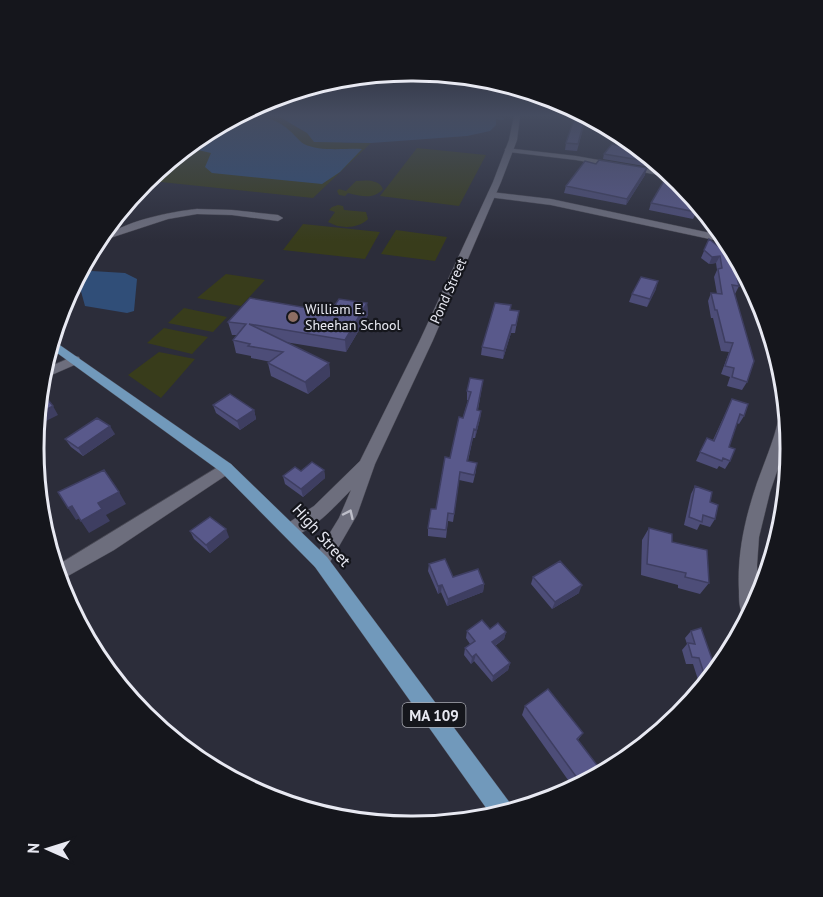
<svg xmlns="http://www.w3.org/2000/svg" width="823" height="897" viewBox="0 0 823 897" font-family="'PT Sans',sans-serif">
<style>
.green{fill:#383c1b}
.water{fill:#304e78}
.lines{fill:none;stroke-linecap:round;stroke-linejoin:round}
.stream{stroke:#304e78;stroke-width:2}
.street-casing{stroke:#484853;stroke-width:1}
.secondary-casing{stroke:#484853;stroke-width:1}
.primary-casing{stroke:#484853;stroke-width:1}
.street{fill:#6d6e7d;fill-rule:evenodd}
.secondary{fill:#6d6e7d;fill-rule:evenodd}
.primary{fill:#7199bb;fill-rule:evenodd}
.wall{fill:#4d4d78}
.shaded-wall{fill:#3e3e61}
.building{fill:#59598b;stroke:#3e3e61;stroke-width:1.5}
.oneway{stroke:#bdbec9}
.education-dot{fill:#8d6e63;stroke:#15161c;stroke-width:2}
.labels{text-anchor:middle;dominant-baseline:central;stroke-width:4.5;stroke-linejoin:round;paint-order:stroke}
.far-street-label{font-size:14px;fill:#e8e9f2;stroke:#15161c}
.far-poi-label{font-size:14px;fill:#e8e9f2;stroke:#15161c;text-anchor:start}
.shield{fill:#15161c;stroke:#a9aab2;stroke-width:1.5}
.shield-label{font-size:15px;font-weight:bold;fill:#e8e9f2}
.street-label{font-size:16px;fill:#e8e9f2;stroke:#15161c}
.rim{fill:none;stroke:#e8e9f2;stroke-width:3}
</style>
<rect width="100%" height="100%" fill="#2c2d3a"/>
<path class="green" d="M241 116H278L307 133 345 143H371L313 198 161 182 140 186 144 181Z
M417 148 486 155 459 206 380 196Z
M356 181C366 180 379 179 383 189 373 200 361 196 348 193L345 196 339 195 337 191 339 189 346 191Z
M338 205 343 206 344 210 366 212 368 219C358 229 340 229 328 222L335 212 329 210 332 207Z
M303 224 380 232 365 259 283 250Z
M396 230 447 237 435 261 381 254Z
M226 274 265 280 241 306 197 298Z
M184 308 227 317 213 332 168 323Z
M164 328 208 337 192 354 147 343Z
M159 352 195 359 161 398 128 375Z"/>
<path class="water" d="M241 116C261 116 275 117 290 131 294 134 299 141 304 144 320 152 345 148 362 149L340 172 322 184 212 173 205 167 211 153 198 150 195 146Z
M278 116H496V125L490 131 467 136 371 143 314 142 307 133Z
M92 271 125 273 137 279 134 311 127 313 85 306 79 284 86 273Z"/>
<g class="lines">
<path class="stream" d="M479 116 503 119"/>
<defs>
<path id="street" d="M506 148 576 156 666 172 675 178 576 160 509 152 505 150Z
M491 192 551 199 715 234 719 241 551 205 488 197V193Z
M197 209 232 210 278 215 283 218 278 221 232 215 197 214 168 219 104 240C117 222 174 211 197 209Z
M74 356 79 357 80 360 79 363 47 377 49 367Z
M784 417 788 439 770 492 759 537 757 565 758 598 745 617C739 611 739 601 739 591 737 554 745 518 757 483 764 463 773 443 778 422Z
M226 462 231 464 234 468 231 472 114 550 59 581 56 566Z"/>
<path id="secondary" d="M514 116H520L517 140 501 182 433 340 375 464 357 515 327 567 321 570 315 567 312 562 339 518 351 490C338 503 304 542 285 535L283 530 285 525 314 506 360 461 420 340 493 182 509 140Z"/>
<path id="primary" d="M54 341 231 464 327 557 513 807 489 812 315 567 221 472 53 350Z"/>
</defs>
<use href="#street" class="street-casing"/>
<use href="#secondary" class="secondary-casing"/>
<use href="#primary" class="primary-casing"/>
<use href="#street" class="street"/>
<use href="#secondary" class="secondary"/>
<use href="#primary" class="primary"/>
</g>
<path class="wall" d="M586 118 577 151 565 150 566 143Z
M631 149 652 163 650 167 603 159 604 154Z
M645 175 626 205 564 193 566 186Z
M651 203 698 209 693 219 649 210Z
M709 239 727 257 739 286 735 294 747 382 742 390 727 386 730 377 721 374 729 352 721 351 713 318H711L708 301 711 293 717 294 714 277 717 270 716 263 709 264 701 258Z
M656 289 647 307 629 302 632 294Z
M367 303 368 315 346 352 285 342 329 363 330 376 308 394 271 376 268 363 271 362 251 358V356L236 353 233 340 237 335H232L228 322 330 312Z
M510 310 519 311 515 333H511L503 359 481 355 482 347Z
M483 380 478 410 481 411 480 419 475 438H473L468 461 476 471 473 483 459 480 453 522 448 521 446 538 428 536V528L436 509 468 400H467V391Z
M732 399 744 416 739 424 737 423 729 447 730 461 725 469 719 466 717 469 696 461 707 438 713 440Z
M213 405 254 410 256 419 240 430 216 413Z
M115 434 83 456 71 447 65 439Z
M324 470 325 478 303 497 285 484 283 476 301 471Z
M695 486 710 502 715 519 710 527 700 524 697 530 684 525 691 494Z
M649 528 672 542 709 583 700 594 678 588V585L641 575 642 540Z
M190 531 229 537 210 553 194 539Z
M429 564 453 577 484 584 483 592 447 606 441 592 438 594 428 571Z
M533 577 579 593 552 609 531 584Z
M490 629 506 632 504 639 495 646 510 663 508 670 492 682 474 661 471 664 464 655 465 648 470 644 466 638 467 631Z
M691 631 712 659H717L700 686 693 664H686L682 650 687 644 685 638Z
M525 706 583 733 578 740 600 769 573 787 522 715Z"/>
<path class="shaded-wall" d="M647 168 645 175 626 205 627 199Z
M720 256 716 263 709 264 712 257Z
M658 281 656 289 647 307 650 299Z
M367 303 368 315 346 352 345 340Z
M512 325 511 333 503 359 504 351Z
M329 363 330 376 308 394 305 382Z
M53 406 58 415 46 421 40 413Z
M254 410 256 419 240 430 237 421Z
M481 411 480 419 475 438 476 430Z
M110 426 115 434 83 456 78 448Z
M324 470 325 478 303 497 301 489Z
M119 492 126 504 106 515 98 503Z
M72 506 80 518 76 520 68 508Z
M102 509 110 521 89 533 81 521Z
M226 529 229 537 210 553 206 545Z
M484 584 483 592 447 606 448 599Z
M442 585 441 592 438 594V586Z
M582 585 579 593 552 609 555 602Z
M506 632 504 639 490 649 492 642Z
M476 654 474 661 471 664 472 657Z
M510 663 508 670 492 682 493 676Z"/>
<path class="building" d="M575 116H582L585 118 578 144 566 143Z
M612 144 631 149 651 162 604 154Z
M599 160 647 168 627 199 566 186 585 161 596 164Z
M668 174 679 181 697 208 696 212 651 203Z
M709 239 728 254 725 255 733 262 739 286 732 285 754 361 747 382 732 377 734 368 725 366 733 343 725 342 717 310H715L711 293 722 294 718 269 722 268 720 256 712 257 704 250Z
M641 277 658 281 650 299 632 294Z
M250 298 330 312 339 299 367 303 345 340 249 324 329 363 305 382 268 363 283 352 248 346 250 344 233 340 246 324 228 322Z
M495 303 511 305 510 310 519 311 516 325H512L504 351 482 347Z
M470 378 483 380 477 410 481 411 476 430 474 429 467 461 477 463 474 475 460 472 454 514 448 513 446 530 428 528 431 509H436L445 457 450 458 459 417 463 418 471 392 467 391Z
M230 394 254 410 237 421 213 405Z
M44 395 53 406 40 413Z
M732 399 748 404 744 416 740 414 729 447 735 449 730 461 723 458 722 461 700 452 707 438 714 441Z
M97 418 110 426 78 448 65 439Z
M312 462 324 470 301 489 283 476 295 467 301 471Z
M104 470 119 492 98 503 102 509 81 521 72 506 68 508 58 492Z
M695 486 712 492 710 502 718 505 715 519 703 515 702 522 689 517Z
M210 517 226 529 206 545 190 531Z
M649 528 672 534V542L707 550 709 583 685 577 686 573 647 564Z
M445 559 453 577 478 569 484 584 448 599 442 585 438 586 429 564Z
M560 561 582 585 555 602 533 577Z
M482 620 490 629 498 623 506 632 492 642 510 663 493 676 476 654 472 657 465 648 475 641 467 631Z
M701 628 712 659H717L705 677 699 658 692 657 688 643 695 644 691 631Z
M548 689 583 733 577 739 600 769 580 782 525 706Z"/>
<defs><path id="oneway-chevron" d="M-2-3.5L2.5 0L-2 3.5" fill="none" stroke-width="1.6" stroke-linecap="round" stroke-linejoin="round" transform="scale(1.5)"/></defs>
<use class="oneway" href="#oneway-chevron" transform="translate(349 514) rotate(-65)"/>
<linearGradient id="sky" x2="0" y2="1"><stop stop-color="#181920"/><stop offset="0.48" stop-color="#454c60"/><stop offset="1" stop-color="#454c60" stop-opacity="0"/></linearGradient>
<rect width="823" height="241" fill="url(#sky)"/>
<circle class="education-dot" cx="293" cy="317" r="6"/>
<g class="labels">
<g class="far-street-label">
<text transform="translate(448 291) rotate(-66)">Pond Street</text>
</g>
<g class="far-poi-label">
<text x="305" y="309">William E.<tspan x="305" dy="16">Sheehan School</tspan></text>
</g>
<rect class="shield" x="402.5" y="703" width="63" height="24" rx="4.5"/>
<g class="shield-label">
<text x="434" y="715">MA 109</text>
</g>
<g class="street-label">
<text transform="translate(322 535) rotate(48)">High Street</text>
</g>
</g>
<path d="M0 0H823V897H0ZM411 81H413A367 367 0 0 1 780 448V449A367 367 0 0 1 413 816H411A367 367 0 0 1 44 449V448A367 367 0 0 1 411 81Z" fill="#15161c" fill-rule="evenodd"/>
<path class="rim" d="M411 81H413A367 367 0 0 1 780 448V449A367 367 0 0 1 413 816H411A367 367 0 0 1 44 449V448A367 367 0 0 1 411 81Z"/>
<g transform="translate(48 849) rotate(273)" stroke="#15161c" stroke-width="4.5" paint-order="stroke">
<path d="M0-4.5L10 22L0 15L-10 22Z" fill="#e8e9f2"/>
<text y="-9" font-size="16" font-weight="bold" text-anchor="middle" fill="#e8e9f2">N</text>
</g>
</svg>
